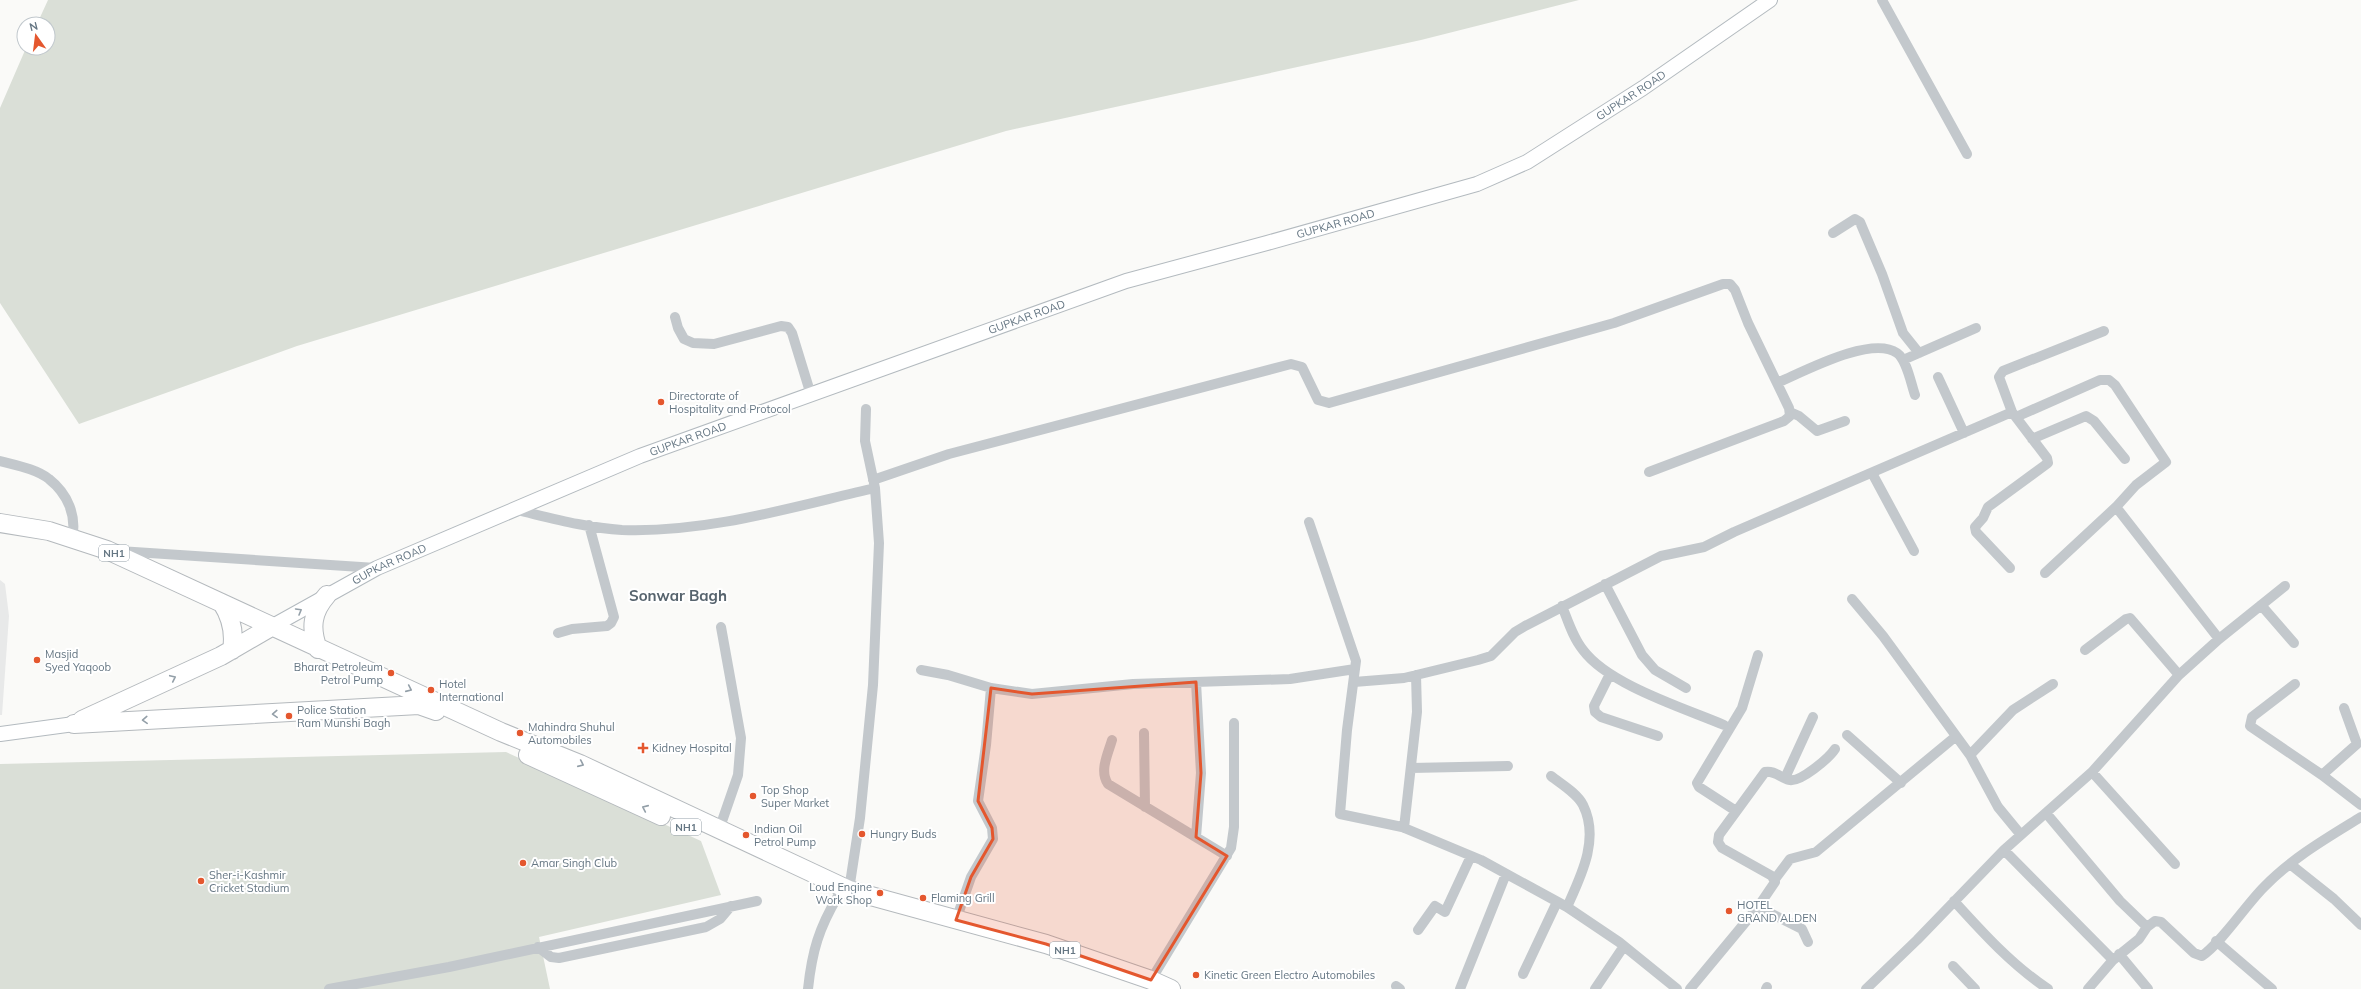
<svg xmlns="http://www.w3.org/2000/svg" width="2361" height="989" viewBox="0 0 2361 989" font-family="Mulish,sans-serif">
<style>
.built{fill:#e8e9e9}
.green{fill:#dadfd7}
.lines{fill:none;stroke-linecap:round;stroke-linejoin:round}
.secondary-casing{stroke:#b3babf;stroke-width:16}
.highway-casing{stroke:#b4b9bd;stroke-width:20}
.street{stroke:#c3c8cc;stroke-width:10}
.secondary{stroke:#fff;stroke-width:14}
.highway{stroke:#fff;stroke-width:18}
.oneway{stroke:#939fa8}
.marked{fill:#e4572e;fill-opacity:0.2;stroke:#e4572e;stroke-width:3;stroke-linejoin:round}
.poi-dot{fill:#e4572e;stroke:#fff;stroke-width:1.5}
.labels{text-anchor:middle;dominant-baseline:central;stroke-width:4;stroke-linejoin:round;paint-order:stroke}
.shield{fill:#fff;stroke:#939fa8;stroke-width:1}
.shield-label{font-size:10px;font-weight:bold;fill:#657683}
.street-label{font-size:11px;fill:#657683;stroke:#fff}
.poi-label{font-size:11px;fill:#657683;stroke:#fff;text-anchor:start}
.district-label{font-size:15px;font-weight:bold;fill:#57646e;stroke:#fff}
</style>
<rect width="100%" height="100%" fill="#fafaf8"/>
<path class="built" d="M0 580 5 584 9 616 2 715H0Z"/>
<path class="green" d="M48 0H1579L1421 40 1006 131 297 346 79 424 0 303V108L26 48H48V24H37Z
M506 752 701 841 721 895 539 937 550 989H0V764Z"/>
<g class="lines">
<defs>
<g id="secondary">
<path id="s1" d="M271 627 377 568 640 456 1126 281 1267 243 1477 184 1527 162 1643 88 1770 0"/>
<path d="M0 734 74 724"/>
</g>
<path id="highway" d="M0 523 49 531 107 550 501 732 580 764 849 890 1046 944 1151 980 1171 989
M222 603C231 617 235 632 232 650
M318 649C310 628 312 612 327 595
M82 720 221 656 271 627
M74 724 419 705 436 711
M528 755 661 816"/>
</defs>
<use href="#secondary" class="secondary-casing"/>
<use href="#highway" class="highway-casing"/>
<path class="street" d="M1882 0 1967 154
M1833 233 1855 219 1860 222 1882 274 1903 333 1919 353
M675 317 678 328 684 339 693 343 714 344 781 326 788 327 792 333 811 395
M1903 360 1976 328
M1938 377 1964 433
M1777 383C1803 372 1871 335 1897 353 1907 360 1911 384 1915 395
M1790 412 1799 416 1817 431 1845 421
M2016 417 2100 380H2109L2115 385 2166 462 2136 485 2116 507 2219 639
M2032 439 2086 416 2094 421 2125 459
M0 461C15 465 37 469 49 479 68 494 77 516 72 539
M1872 473 1914 551
M873 480 949 454 1291 364 1302 367 1318 400 1329 403 1614 323 1723 284H1730L1735 290 1748 323 1789 408 1790 416 1784 421 1649 472
M517 510C551 518 587 528 622 530 708 533 792 507 875 488
M1309 522 1356 661 1347 730 1340 814 1402 827 1481 860 1567 907 1619 942 1677 989
M119 551 376 568
M2010 568 1976 532 1975 527 1983 518 1988 507 2048 463 2047 458 2012 412 1999 377 2003 371 2104 331
M2045 573 2116 507
M1605 584 1642 655 1655 670 1686 688
M1852 599 1883 636 1970 755 1998 807 2021 835
M2261 605 2294 643
M1562 606C1568 621 1573 638 1583 650 1609 685 1684 708 1724 725
M558 633 572 629 607 626 611 623 614 617 589 525
M2085 650 2126 619 2130 618 2179 675
M921 670 948 675 991 688 1032 694 1133 684 1290 679 1355 669
M1610 674 1594 706 1595 712 1601 717 1658 736
M1196 682 1201 773 1196 837
M1354 682 1404 678 1478 660 1491 656 1515 632 1525 626 1661 556 1704 547 1734 532 2012 412
M2295 684 2252 717 2250 726 2322 775 2361 805
M1144 733 1145 807
M1847 735 1901 783
M1112 740C1108 754 1099 771 1108 784L1227 856
M1970 755 2013 710 2053 684
M1411 768 1508 766
M2092 772 2175 864
M2322 775 2357 744 2344 708
M1551 776C1561 784 1577 793 1583 805 1600 839 1581 876 1567 907
M1785 778 1813 717
M1736 811 1699 787 1697 783 1742 708 1758 655
M2046 813 2120 901 2147 927
M1404 828 1417 712 1416 675
M719 830 738 775 741 738 721 627
M2004 850 2113 960
M2290 864 2334 899 2361 925
M1775 879 1790 859 1816 852 1955 737
M849 890 860 818 873 685 879 543 875 488 865 441 866 409
M1954 901C1983 933 2012 965 2048 989
M1758 907 1802 929 1808 942
M956 920 971 877 993 839 992 828 978 801 986 745 991 688
M1418 930 1435 906 1445 912 1471 856
M2216 941 2272 989
M538 947 551 957 559 958 706 927 720 919 731 906
M2119 954 2148 989
M1953 966 1975 989
M1523 974 1557 902
M1151 980 1231 848 1234 827V723
M1396 986 1400 989
M329 989 449 967 757 901
M808 989C812 951 819 928 838 896
M1460 989 1506 874
M1595 989 1624 946
M1690 989 1758 907 1775 882 1772 876 1722 848 1718 842 1719 835 1765 772C1774 770 1781 778 1789 780 1800 783 1829 758 1835 749
M1766 989 1767 987
M1866 989 1917 940 2004 850 2092 772 2179 675 2219 639 2285 586
M2088 989 2113 960 2139 939 2147 927 2155 921 2161 922 2194 953 2202 956C2222 942 2245 906 2264 887 2292 858 2327 838 2361 817"/>
<use href="#secondary" class="secondary"/>
<use href="#highway" class="highway"/>
</g>
<defs><path id="oneway-chevron" d="M-2-3.5L2.5 0L-2 3.5" fill="none" stroke-width="1.6" stroke-linecap="round" stroke-linejoin="round"/></defs>
<g class="oneway">
<use href="#oneway-chevron" transform="translate(299 611) rotate(-30)"/>
<use href="#oneway-chevron" transform="translate(173 678) rotate(-25)"/>
<use href="#oneway-chevron" transform="translate(409 689) rotate(24)"/>
<use href="#oneway-chevron" transform="translate(275 714) rotate(177)"/>
<use href="#oneway-chevron" transform="translate(145 720) rotate(177)"/>
<use href="#oneway-chevron" transform="translate(581 764) rotate(24)"/>
<use href="#oneway-chevron" transform="translate(645 808) rotate(-156)"/>
</g>
<path class="marked" d="M1196 682 1201 773 1196 837 1227 856 1151 980 1046 944 956 920 971 877 993 839 992 828 978 801 991 688 1032 694Z"/>
<g class="poi-dot">
<circle cx="661" cy="402" r="4"/>
<circle cx="37" cy="660" r="4"/>
<circle cx="391" cy="673" r="4"/>
<circle cx="431" cy="690" r="4"/>
<circle cx="289" cy="716" r="4"/>
<circle cx="520" cy="733" r="4"/>
<path d="M641 742h4v4h4v4h-4v4h-4v-4h-4v-4h4z"/>
<circle cx="753" cy="796" r="4"/>
<circle cx="862" cy="834" r="4"/>
<circle cx="746" cy="835" r="4"/>
<circle cx="523" cy="863" r="4"/>
<circle cx="201" cy="881" r="4"/>
<circle cx="880" cy="893" r="4"/>
<circle cx="923" cy="898" r="4"/>
<circle cx="1729" cy="911" r="4"/>
<circle cx="1196" cy="975" r="4"/>
</g>
<g class="labels">
<g class="shield">
<rect x="99" y="545" width="30" height="16" rx="3"/>
<rect x="671" y="819" width="30" height="16" rx="3"/>
<rect x="1050" y="942" width="30" height="16" rx="3"/>
</g>
<g class="shield-label">
<text x="114" y="553">NH1</text>
<text x="686" y="827">NH1</text>
<text x="1065" y="950">NH1</text>
</g>
<g class="street-label">
<text stroke="none"><textPath href="#s1" startOffset="1466">GUPKAR ROAD</textPath></text>
<text stroke="none"><textPath href="#s1" startOffset="1141">GUPKAR ROAD</textPath></text>
<text stroke="none"><textPath href="#s1" startOffset="818">GUPKAR ROAD</textPath></text>
<text stroke="none"><textPath href="#s1" startOffset="458">GUPKAR ROAD</textPath></text>
<text stroke="none"><textPath href="#s1" startOffset="134">GUPKAR ROAD</textPath></text>
</g>
<g class="poi-label">
<text x="669" y="396">Directorate of<tspan x="669" dy="13">Hospitality and Protocol</tspan></text>
<text x="45" y="654">Masjid<tspan x="45" dy="13">Syed Yaqoob</tspan></text>
<text x="383" y="667" text-anchor="end">Bharat Petroleum<tspan x="383" dy="13">Petrol Pump</tspan></text>
<text x="439" y="684">Hotel<tspan x="439" dy="13">International</tspan></text>
<text x="297" y="710">Police Station<tspan x="297" dy="13">Ram Munshi Bagh</tspan></text>
<text x="528" y="727">Mahindra Shuhul<tspan x="528" dy="13">Automobiles</tspan></text>
<text x="652" y="748">Kidney Hospital</text>
<text x="761" y="790">Top Shop<tspan x="761" dy="13">Super Market</tspan></text>
<text x="754" y="829">Indian Oil<tspan x="754" dy="13">Petrol Pump</tspan></text>
<text x="870" y="834">Hungry Buds</text>
<text x="531" y="863">Amar Singh Club</text>
<text x="209" y="875">Sher-i-Kashmir<tspan x="209" dy="13">Cricket Stadium</tspan></text>
<text x="872" y="887" text-anchor="end">Loud Engine<tspan x="872" dy="13">Work Shop</tspan></text>
<text x="931" y="898">Flaming Grill</text>
<text x="1737" y="905">HOTEL<tspan x="1737" dy="13">GRAND ALDEN</tspan></text>
<text x="1204" y="975">Kinetic Green Electro Automobiles</text>
</g>
<g class="district-label">
<text x="678" y="595">Sonwar Bagh</text>
</g>
</g>
<g transform="translate(36 36) rotate(346)"><circle r="19" fill="#ffffff" stroke="#c1c8cd"/>
<path d="M0-3L7 15L0 10L-7 15Z" fill="#e4572e"/>
<text y="-6" font-size="11" font-weight="bold" text-anchor="middle" fill="#657683">N</text>
</g>
</svg>
